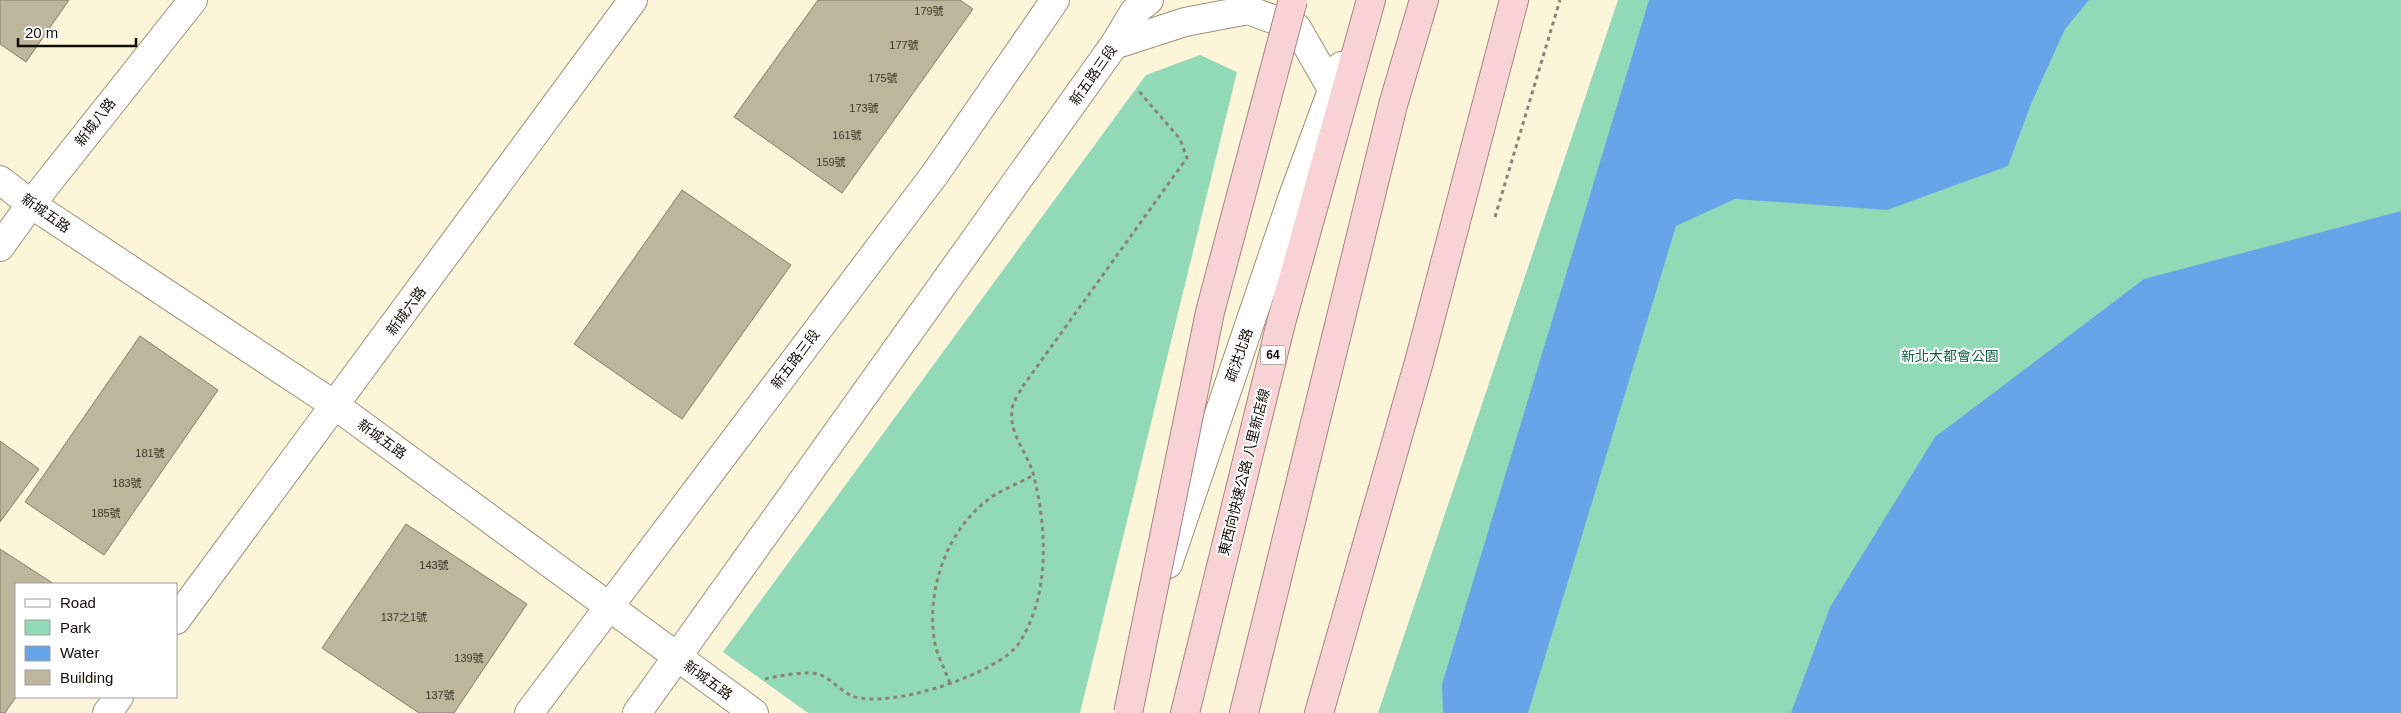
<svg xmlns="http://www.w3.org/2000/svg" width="2401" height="713" viewBox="0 0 2401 713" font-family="Arial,'Noto Sans TC',sans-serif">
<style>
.green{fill:#92dab7}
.water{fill:#68a5e8}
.building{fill:#bdb59c;stroke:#867e66}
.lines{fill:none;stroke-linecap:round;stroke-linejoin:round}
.minor-casing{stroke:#999279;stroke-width:30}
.tertiary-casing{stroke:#999279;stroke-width:30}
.trunk-casing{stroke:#a68684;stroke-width:30}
.path{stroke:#8a8472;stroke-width:3;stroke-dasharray:4 4;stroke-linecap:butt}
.minor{stroke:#fff;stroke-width:28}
.tertiary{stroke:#fff;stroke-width:28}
.trunk{stroke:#f8d2d4;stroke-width:28}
.trunk-bridge-casing{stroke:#a68684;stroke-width:30;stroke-linecap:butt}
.trunk-bridge{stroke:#f8d2d4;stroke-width:28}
.labels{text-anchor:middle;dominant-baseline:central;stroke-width:4;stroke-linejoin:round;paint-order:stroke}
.number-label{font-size:11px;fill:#3c382b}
.shield{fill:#fff;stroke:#585650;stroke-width:1}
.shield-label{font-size:12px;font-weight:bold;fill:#110e05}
.street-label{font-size:14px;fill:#110e05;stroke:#fff}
.park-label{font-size:14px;fill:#156345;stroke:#fff}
</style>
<rect width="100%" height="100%" fill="#fdf5da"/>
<path class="green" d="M1618 0H2401V713H1378Z
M1200 55 1237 72 1080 713H808L723 652 1146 75Z"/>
<path class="water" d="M1649 0H2089L2065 29 2031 104 2008 166 1887 210 1735 199 1676 226 1528 713H1443L1442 684Z
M2401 211V713H1791L1830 607 1935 437 2144 279Z"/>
<path class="building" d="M0 0H69L26 62 0 44Z
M818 0H960L973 9 842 193 734 117Z
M682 190 791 265 682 419 574 344Z
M140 336 218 390 104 555 25 502Z
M0 441 39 469 0 522Z
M406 524 527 604 454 713H419L322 648Z
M0 549 54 584H16V697L5 713H0Z"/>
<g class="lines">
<defs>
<path id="minor" d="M0 180 31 204 336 406 754 713
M0 247 31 204 193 0
M1168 564 1292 199 1341 66
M176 620 633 0
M107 713 119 697"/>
<path id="tertiary" d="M1114 45 1185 22 1248 10 1297 28 1332 89
M529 713 935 174 1055 0
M637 713 1114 45 1134 12 1149 0"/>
<path id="trunk" d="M1185 713 1281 323 1371 0
M1244 713 1393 105 1424 0
M1319 713 1419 362 1514 0"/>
</defs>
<use href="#minor" class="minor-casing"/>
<use href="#tertiary" class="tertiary-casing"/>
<use href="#trunk" class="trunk-casing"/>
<path class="path" d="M1495 217 1560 0
M765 679C777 676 809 670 821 675 832 680 841 691 852 696 888 710 999 674 1019 643 1050 596 1047 529 1034 477 1029 454 1009 436 1012 410 1012 403 1019 393 1023 386L1187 158 1180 139 1137 89
M950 683C945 670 938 657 935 644 925 591 947 527 993 496 1006 488 1021 482 1034 475"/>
<use href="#minor" class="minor"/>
<use href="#tertiary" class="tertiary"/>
<use href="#trunk" class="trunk"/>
<defs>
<path id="trunk-bridge" d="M1128 713 1210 312 1293 0"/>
</defs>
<use href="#trunk-bridge" class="trunk-bridge-casing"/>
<use href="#trunk-bridge" class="trunk-bridge"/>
</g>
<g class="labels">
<g class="number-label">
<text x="929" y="11">179號</text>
<text x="904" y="45">177號</text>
<text x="883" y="78">175號</text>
<text x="864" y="108">173號</text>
<text x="847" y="135">161號</text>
<text x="831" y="162">159號</text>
<text x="150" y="453">181號</text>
<text x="127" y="483">183號</text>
<text x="106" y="513">185號</text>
<text x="434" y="565">143號</text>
<text x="404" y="617">137之1號</text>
<text x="469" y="658">139號</text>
<text x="440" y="695">137號</text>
</g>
<rect class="shield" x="1260.5" y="345.5" width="25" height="19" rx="4"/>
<g class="shield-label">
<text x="1273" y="355">64</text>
</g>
<g class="street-label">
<text transform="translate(1093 75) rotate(-55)">新五路三段</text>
<text transform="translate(95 122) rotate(-52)">新城八路</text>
<text transform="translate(46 213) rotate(35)">新城五路</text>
<text transform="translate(406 311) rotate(-54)">新城六路</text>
<text transform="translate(1239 355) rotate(-71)">疏洪北路</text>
<text transform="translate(795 359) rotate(-53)">新五路三段</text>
<text transform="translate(382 439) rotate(36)">新城五路</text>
<text transform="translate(1244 472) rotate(-76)">東西向快速公路 八里新店線</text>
<text transform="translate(708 680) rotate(36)">新城五路</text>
</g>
<g class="park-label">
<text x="1950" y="356">新北大都會公園</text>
</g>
</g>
<rect x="15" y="583" width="162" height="115" fill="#ffffff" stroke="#a09f9b"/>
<rect x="25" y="599" width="25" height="8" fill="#ffffff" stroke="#a09f9b"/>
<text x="60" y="608" font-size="15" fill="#110e05">Road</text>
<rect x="25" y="620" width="25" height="15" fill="#92dab7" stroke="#a09f9b"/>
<text x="60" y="633" font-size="15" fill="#110e05">Park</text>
<rect x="25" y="646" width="25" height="15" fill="#68a5e8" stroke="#a09f9b"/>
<text x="60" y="658" font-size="15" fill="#110e05">Water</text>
<rect x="25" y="670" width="25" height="15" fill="#bdb59c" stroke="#a09f9b"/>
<text x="60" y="683" font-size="15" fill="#110e05">Building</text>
<path d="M18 38v8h118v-8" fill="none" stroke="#110e05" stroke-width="2.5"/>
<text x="25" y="38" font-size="15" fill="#110e05" stroke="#ffffff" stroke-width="4" paint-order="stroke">20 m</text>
</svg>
